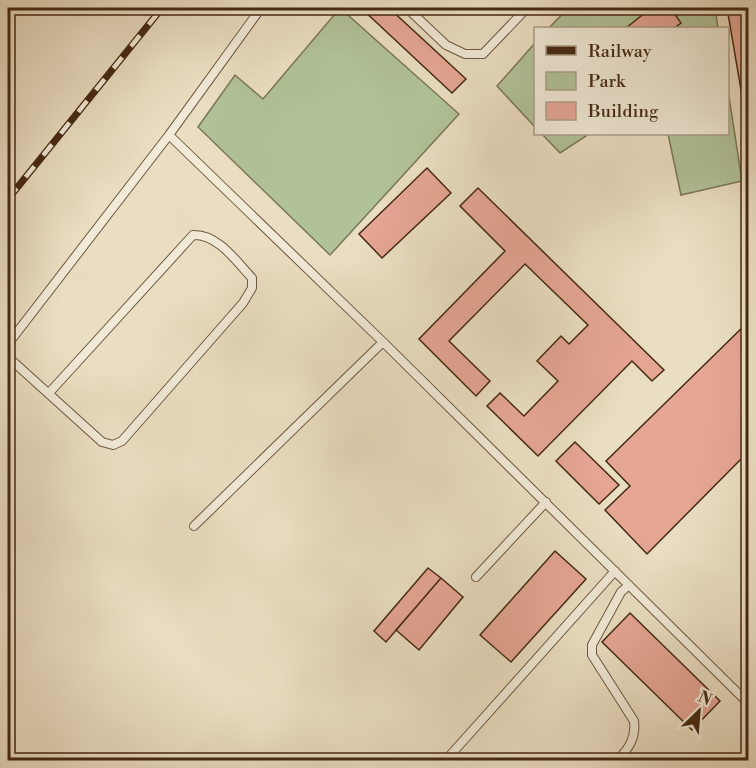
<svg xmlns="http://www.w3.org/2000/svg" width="756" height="768" viewBox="0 0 756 768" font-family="'Libre Bodoni',serif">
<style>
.green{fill:#b1c298;stroke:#7b7656;stroke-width:1.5}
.building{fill:#e5a694;stroke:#452913;stroke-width:1.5}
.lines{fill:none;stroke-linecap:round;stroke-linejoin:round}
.service-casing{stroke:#6e563f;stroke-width:10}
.service{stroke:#f1ead7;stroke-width:8}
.rail-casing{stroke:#452913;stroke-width:7}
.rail{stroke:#f1ead7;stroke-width:4.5;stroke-dasharray:14;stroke-linecap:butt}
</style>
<rect width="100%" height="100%" fill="#eadec2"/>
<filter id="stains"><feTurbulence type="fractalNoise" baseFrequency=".00333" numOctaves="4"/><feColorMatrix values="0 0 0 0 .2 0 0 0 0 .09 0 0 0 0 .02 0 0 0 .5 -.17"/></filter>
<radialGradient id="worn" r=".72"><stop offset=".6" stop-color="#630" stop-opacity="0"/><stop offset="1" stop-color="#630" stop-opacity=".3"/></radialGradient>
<path class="green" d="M340 8 459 114 330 255 198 127 235 75 263 99Z
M568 8H715L718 28H549Z
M535 43V127L497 86Z
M728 90 742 181 681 195 668 134H728Z
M542 134H589L560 153Z"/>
<path class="building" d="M361 8H389L466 79 452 93Z
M651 8H680L683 11 676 16 681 23 674 28H626Z
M727 8H748V112L745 113Z
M427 168 451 193 382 258 359 234Z
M478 188 664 370 652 381 632 361 538 456 487 406 500 393 524 416 558 381 537 361 561 336 569 344 588 325 525 264 449 341 490 381 476 396 419 339 505 251 460 206Z
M748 322V452L647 554 605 510 630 486 606 461Z
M575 442 619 485 599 504 556 461Z
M555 551 586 579 511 662 480 635Z
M428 568 441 578 386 642 374 631Z
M441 578 463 597 419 650 396 630Z
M630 613 720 701 692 730 602 642Z"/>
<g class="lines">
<defs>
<path id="service" d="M407 8 446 45 465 54H483L527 8
M169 135 383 342 748 703
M8 344 169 135 261 8
M8 357 102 442 113 445 122 441 243 303 252 288V278C236 261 218 234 193 235L49 393
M194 526 383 342
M476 577 546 502
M446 760 615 571
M618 760C629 748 636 738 634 721L592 655V645L621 592 629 585"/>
</defs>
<use href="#service" class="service-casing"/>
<use href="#service" class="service"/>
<defs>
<path id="rail" d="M8 199 162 8"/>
</defs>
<use href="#rail" class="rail-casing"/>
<use href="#rail" class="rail"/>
</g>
<rect width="756" height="768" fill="none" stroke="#eadec2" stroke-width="30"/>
<rect x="9" y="9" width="738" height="750" fill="none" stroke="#452913" stroke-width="3"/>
<rect x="15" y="15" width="726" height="738" fill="none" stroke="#452913" stroke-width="1.5"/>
<rect x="534" y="27" width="195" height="108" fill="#f1ead7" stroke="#ac9d89" stroke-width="1.5"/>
<rect x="546" y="46" width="30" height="9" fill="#452913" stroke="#ac9d89" stroke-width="1.5"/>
<text x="588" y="57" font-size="18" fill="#452913">Railway</text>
<rect x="546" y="72" width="30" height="18" fill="#b1c298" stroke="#ac9d89" stroke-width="1.5"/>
<text x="588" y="87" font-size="18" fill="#452913">Park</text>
<rect x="546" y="102" width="30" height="18" fill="#e5a694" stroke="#ac9d89" stroke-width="1.5"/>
<text x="588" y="117" font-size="18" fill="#452913">Building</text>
<g transform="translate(699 711) rotate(25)" stroke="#f1ead7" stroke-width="4.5" paint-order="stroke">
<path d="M0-4.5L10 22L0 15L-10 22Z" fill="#452913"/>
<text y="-9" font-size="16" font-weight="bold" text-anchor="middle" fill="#452913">N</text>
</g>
<rect width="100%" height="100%" filter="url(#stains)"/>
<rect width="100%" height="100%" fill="url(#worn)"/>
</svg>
